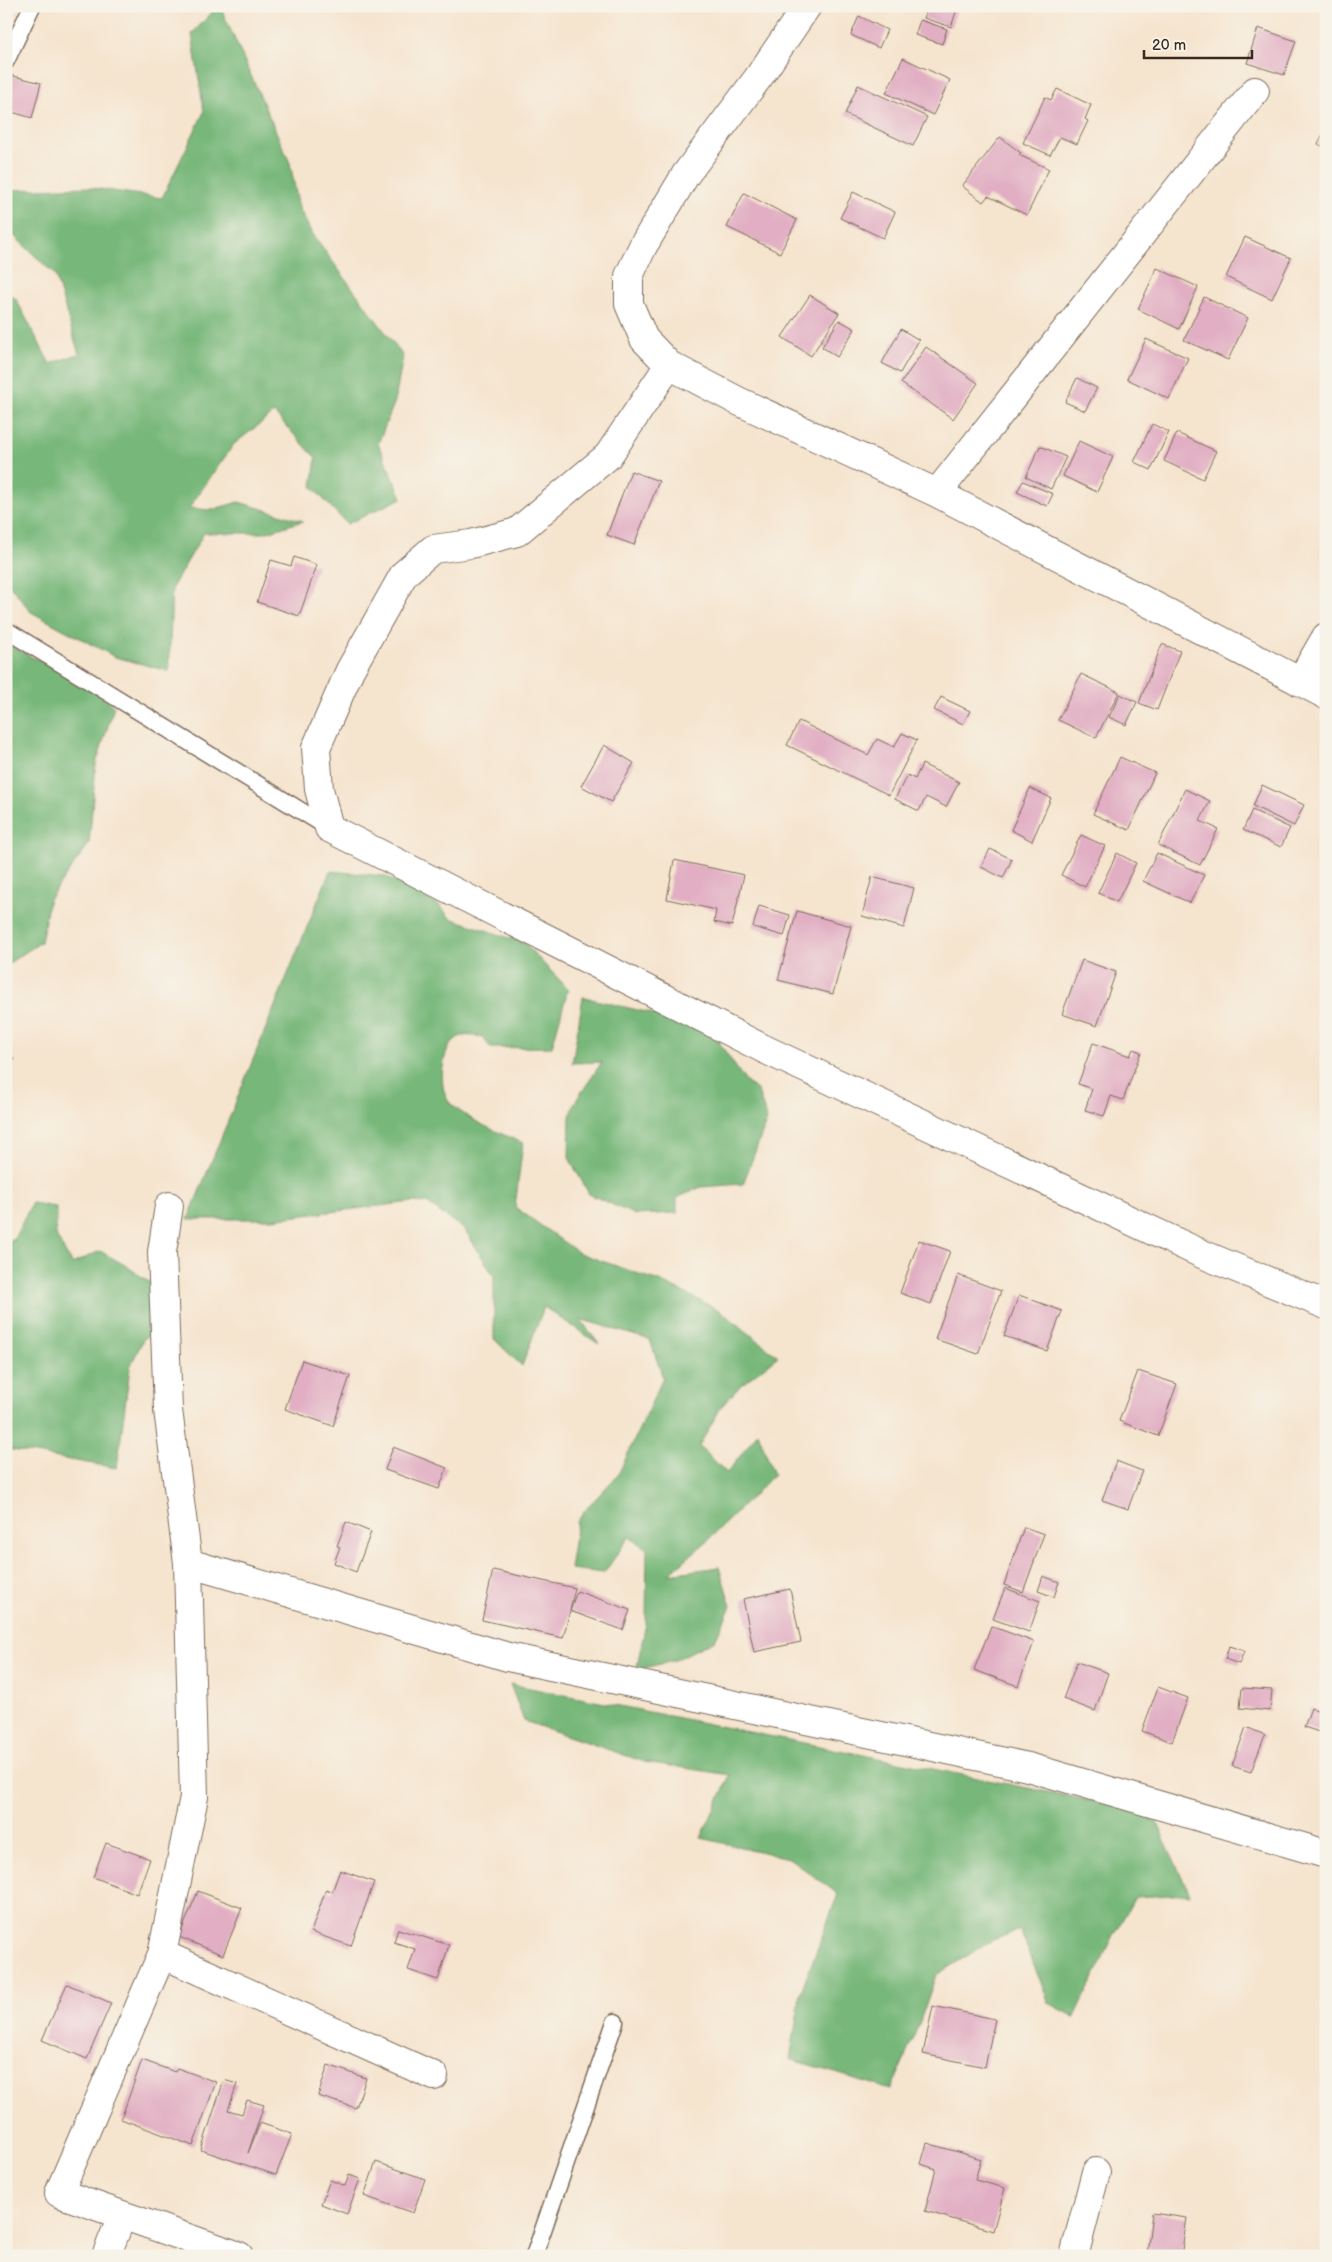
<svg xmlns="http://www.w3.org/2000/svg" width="1332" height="2262" viewBox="0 0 1332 2262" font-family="'Balsamiq Sans',sans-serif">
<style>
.forest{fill:#77b779;stroke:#59704c}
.building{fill:#e1aec3}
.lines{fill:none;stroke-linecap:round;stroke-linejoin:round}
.service-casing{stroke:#7c6b5c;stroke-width:19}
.minor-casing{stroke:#7c6b5c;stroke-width:30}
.service{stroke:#fff;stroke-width:16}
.minor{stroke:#fff;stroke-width:28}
</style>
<rect width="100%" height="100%" fill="#f7f3e8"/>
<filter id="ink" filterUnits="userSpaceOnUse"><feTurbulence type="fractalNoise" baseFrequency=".02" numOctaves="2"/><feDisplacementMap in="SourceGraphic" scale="10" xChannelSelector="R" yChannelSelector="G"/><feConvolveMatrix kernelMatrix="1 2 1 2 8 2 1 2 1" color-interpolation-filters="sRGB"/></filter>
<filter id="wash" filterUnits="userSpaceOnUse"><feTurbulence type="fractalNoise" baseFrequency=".0096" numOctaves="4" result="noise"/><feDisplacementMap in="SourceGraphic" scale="20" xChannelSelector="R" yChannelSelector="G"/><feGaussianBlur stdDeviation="1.12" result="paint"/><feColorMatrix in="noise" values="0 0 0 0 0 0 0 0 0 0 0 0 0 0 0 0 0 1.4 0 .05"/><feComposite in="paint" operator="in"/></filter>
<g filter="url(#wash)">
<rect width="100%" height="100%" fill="#f5e4ce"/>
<path class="forest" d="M218 6H220L290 163 299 208 312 234 403 356 395 401 378 444 402 498 347 524 312 487 316 458 274 413 234 444 189 508 210 510 239 502 303 521 264 533H204L172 588 169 671 115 657 31 612 6 580V292L16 299 50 364 79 354 55 275 6 228V204L13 190 85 187 162 198 204 112 192 34Z
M6 643 32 657 81 677 114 707 96 764 89 844 49 899 41 942 6 965Z
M330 871 385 876 440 906 450 918 524 943 568 989 552 1047 491 1048 482 1037C476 1036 468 1035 462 1036 441 1041 436 1091 451 1104 471 1122 498 1132 523 1143L515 1207 579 1253 662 1282 719 1310 778 1356 741 1385 721 1407 699 1446 727 1473 758 1432 774 1475 707 1541 669 1574 719 1567 731 1606 715 1640 673 1661 636 1670 646 1624 647 1549 629 1537 604 1573 570 1569 577 1522 585 1510 618 1475 663 1378 650 1340 580 1319 599 1344 544 1307 522 1366 494 1339V1276L465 1230 427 1203 412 1202 272 1219H188Z
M583 997 671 1018 716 1038 746 1082 758 1091 767 1120 743 1184 701 1187 677 1198V1213L635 1215 589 1194 569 1158 570 1116 575 1102 602 1062 572 1063Z
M32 1203 56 1207V1236L72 1264 100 1251 125 1265 162 1291 164 1329 144 1338 130 1367 117 1468 6 1449V1242L14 1239Z
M510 1684 1152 1813 1190 1894 1135 1897 1114 1935 1075 2017 1049 2003 1020 1930 993 1940 936 1975 919 2024 891 2090 790 2059 801 1992 838 1894 789 1858 701 1838 730 1775 645 1762 524 1721Z"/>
<g id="blocks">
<path class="building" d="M928 6H958L951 27 924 18Z
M859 16 887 30 879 48 851 35Z
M920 20 947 29 942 44 915 35Z
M1258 28 1296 41 1284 75 1247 63Z
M903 58 950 80 933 115 886 93Z
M6 74 41 83 32 118 12 112 15 103 6 100Z
M858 85 927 117 913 146 845 114Z
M1057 89 1091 105 1085 119 1088 121 1077 144 1060 137 1050 155 1023 143 1045 97 1051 100Z
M1326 128V148L1318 144Z
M1000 137 1021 153 1019 155 1049 169 1027 215 988 196 983 202 962 186Z
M853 192 895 212 883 238 840 218Z
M744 193 797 220 780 253 727 227Z
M1245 237 1291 258 1272 299 1226 277Z
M1157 268 1198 287 1179 329 1138 309Z
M810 295 839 313 811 356 782 337Z
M1204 297 1248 318 1228 360 1184 340Z
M839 320 855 329 837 357 822 347Z
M901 329 919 340 900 373 882 363Z
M1146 339 1188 358 1169 399 1127 379Z
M926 347 978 383 953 419 901 383Z
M1077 378 1097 388 1085 411 1065 402Z
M1152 424 1169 432 1151 470 1134 462Z
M1177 433 1216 451 1203 479 1164 461Z
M1079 441 1113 457 1097 492 1063 476Z
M1040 446 1066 457 1051 489 1026 477Z
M631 471 659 481 634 545 607 535Z
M1023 481 1053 494 1047 506 1017 492Z
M294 557 317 565 299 616 257 602 271 560 291 566Z
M1162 644 1180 651 1157 710 1139 703Z
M1081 674 1119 692 1096 738 1058 720Z
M1120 694 1137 702 1126 725 1109 717Z
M941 697 970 711 963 724 934 710Z
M799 721 868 755 877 739 894 747 902 733 917 740 889 795 787 745Z
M604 745 634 763 611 802 581 786Z
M1120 757 1155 773 1129 830 1093 814Z
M922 764 959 782 946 807 926 797 919 811 895 799 907 775 915 779Z
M1262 785 1304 805 1294 826 1253 806Z
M1030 788 1051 798 1032 841 1011 830Z
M1185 789 1210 801 1200 821 1218 829 1200 865 1158 845Z
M1252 810 1290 828 1281 847 1243 830Z
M1081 835 1105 846 1085 887 1061 875Z
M990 849 1012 859 1003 878 981 867Z
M1117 853 1136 863 1117 902 1098 893Z
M1157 853 1204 875 1190 903 1143 881Z
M674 860 744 875 732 926 714 922 716 910 667 899Z
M872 877 914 888 904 928 862 916Z
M759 906 790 915 784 936 753 927Z
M797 911 851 926 833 994 778 980Z
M1082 960 1116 972 1097 1026 1062 1014Z
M1093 1043 1130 1056 1133 1049 1141 1052 1123 1100 1111 1096 1104 1116 1085 1110 1092 1089 1078 1084Z
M6 1057 14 1059 7 1085H6Z
M919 1240 950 1251 931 1304 900 1293Z
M958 1275 1001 1291 978 1354 935 1339Z
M1019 1295 1062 1311 1047 1351 1004 1336Z
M302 1360 350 1376 333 1426 285 1409Z
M1138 1371 1177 1384 1158 1436 1119 1421Z
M393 1447 447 1468 439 1489 385 1470Z
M1116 1461 1142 1471 1128 1509 1102 1500Z
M346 1522 371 1532 356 1572 334 1563 340 1547 337 1546Z
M1024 1527 1044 1534 1023 1592 1004 1585Z
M493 1570 575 1588 570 1611 577 1591 630 1610 623 1630 570 1611 563 1638 482 1620Z
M1043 1576 1059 1582 1054 1597 1038 1591Z
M1005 1588 1040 1601 1029 1632 993 1619Z
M790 1589 801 1642 754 1652 743 1599Z
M991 1626 1034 1642 1018 1686 974 1670Z
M1229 1646 1244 1651 1239 1664 1225 1659Z
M1077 1662 1108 1673 1095 1711 1063 1699Z
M1158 1687 1188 1698 1172 1742 1142 1731Z
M1242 1688 1272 1690 1270 1711 1240 1708Z
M1311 1708 1326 1713V1722L1322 1733 1304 1727Z
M1246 1727 1265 1735 1251 1772 1232 1766Z
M106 1843 150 1859 137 1894 93 1877Z
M340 1870 374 1882 351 1946 311 1932 326 1889 332 1892Z
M198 1891 242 1908 223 1955 179 1937Z
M398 1929 449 1945 438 1980 408 1970 415 1949 394 1942Z
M67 1984 111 2003 87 2059 42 2040Z
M933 2006 995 2019 985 2067 923 2054Z
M142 2060 175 2072 177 2068 216 2082 193 2146 121 2119Z
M328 2065 366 2078 356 2108 318 2096Z
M224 2080 237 2084 228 2110 242 2114 247 2100 264 2105 248 2153 260 2123 292 2134 276 2175 201 2150Z
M927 2143 981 2159 975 2180 1005 2188 993 2231 925 2211 936 2169 921 2164Z
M376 2162 425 2179 413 2213 364 2196Z
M349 2175 360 2179 347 2214 321 2204 330 2180 345 2186Z
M1152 2213 1187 2218 1181 2256 1147 2254Z"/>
</g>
</g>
<g filter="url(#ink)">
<use href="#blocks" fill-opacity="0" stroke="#7c6b5c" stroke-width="1"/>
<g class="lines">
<defs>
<path id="service" d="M6 61 32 6
M6 630 329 828
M534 2256 615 2022"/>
<path id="minor" d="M807 6 758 78 686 174 643 246 629 276V304L644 339 669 365 738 401 937 493 1326 695
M669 365 608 456 517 532 471 544 433 549 404 574 350 670 316 748 319 789 329 828 764 1049 1202 1254 1326 1305
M937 493 1255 91
M1300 682 1326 637
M169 1206 162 1252 168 1410 188 1563 194 1797 162 1954 59 2193 239 2256
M188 1563 508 1657 1028 1767 1326 1854
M162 1954 434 2076
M106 2256 122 2216
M1074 2256 1096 2172"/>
</defs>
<use href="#service" class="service-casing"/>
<use href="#minor" class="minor-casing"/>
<use href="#service" class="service"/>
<use href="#minor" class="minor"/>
</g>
</g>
<rect width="1332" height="2262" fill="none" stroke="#f7f3e8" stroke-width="25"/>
<path d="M1144 50v8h108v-8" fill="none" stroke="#3b2a1e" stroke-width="2.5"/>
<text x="1152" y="50" font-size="15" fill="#3b2a1e" stroke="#f7f3e8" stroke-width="4" paint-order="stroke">20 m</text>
</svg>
